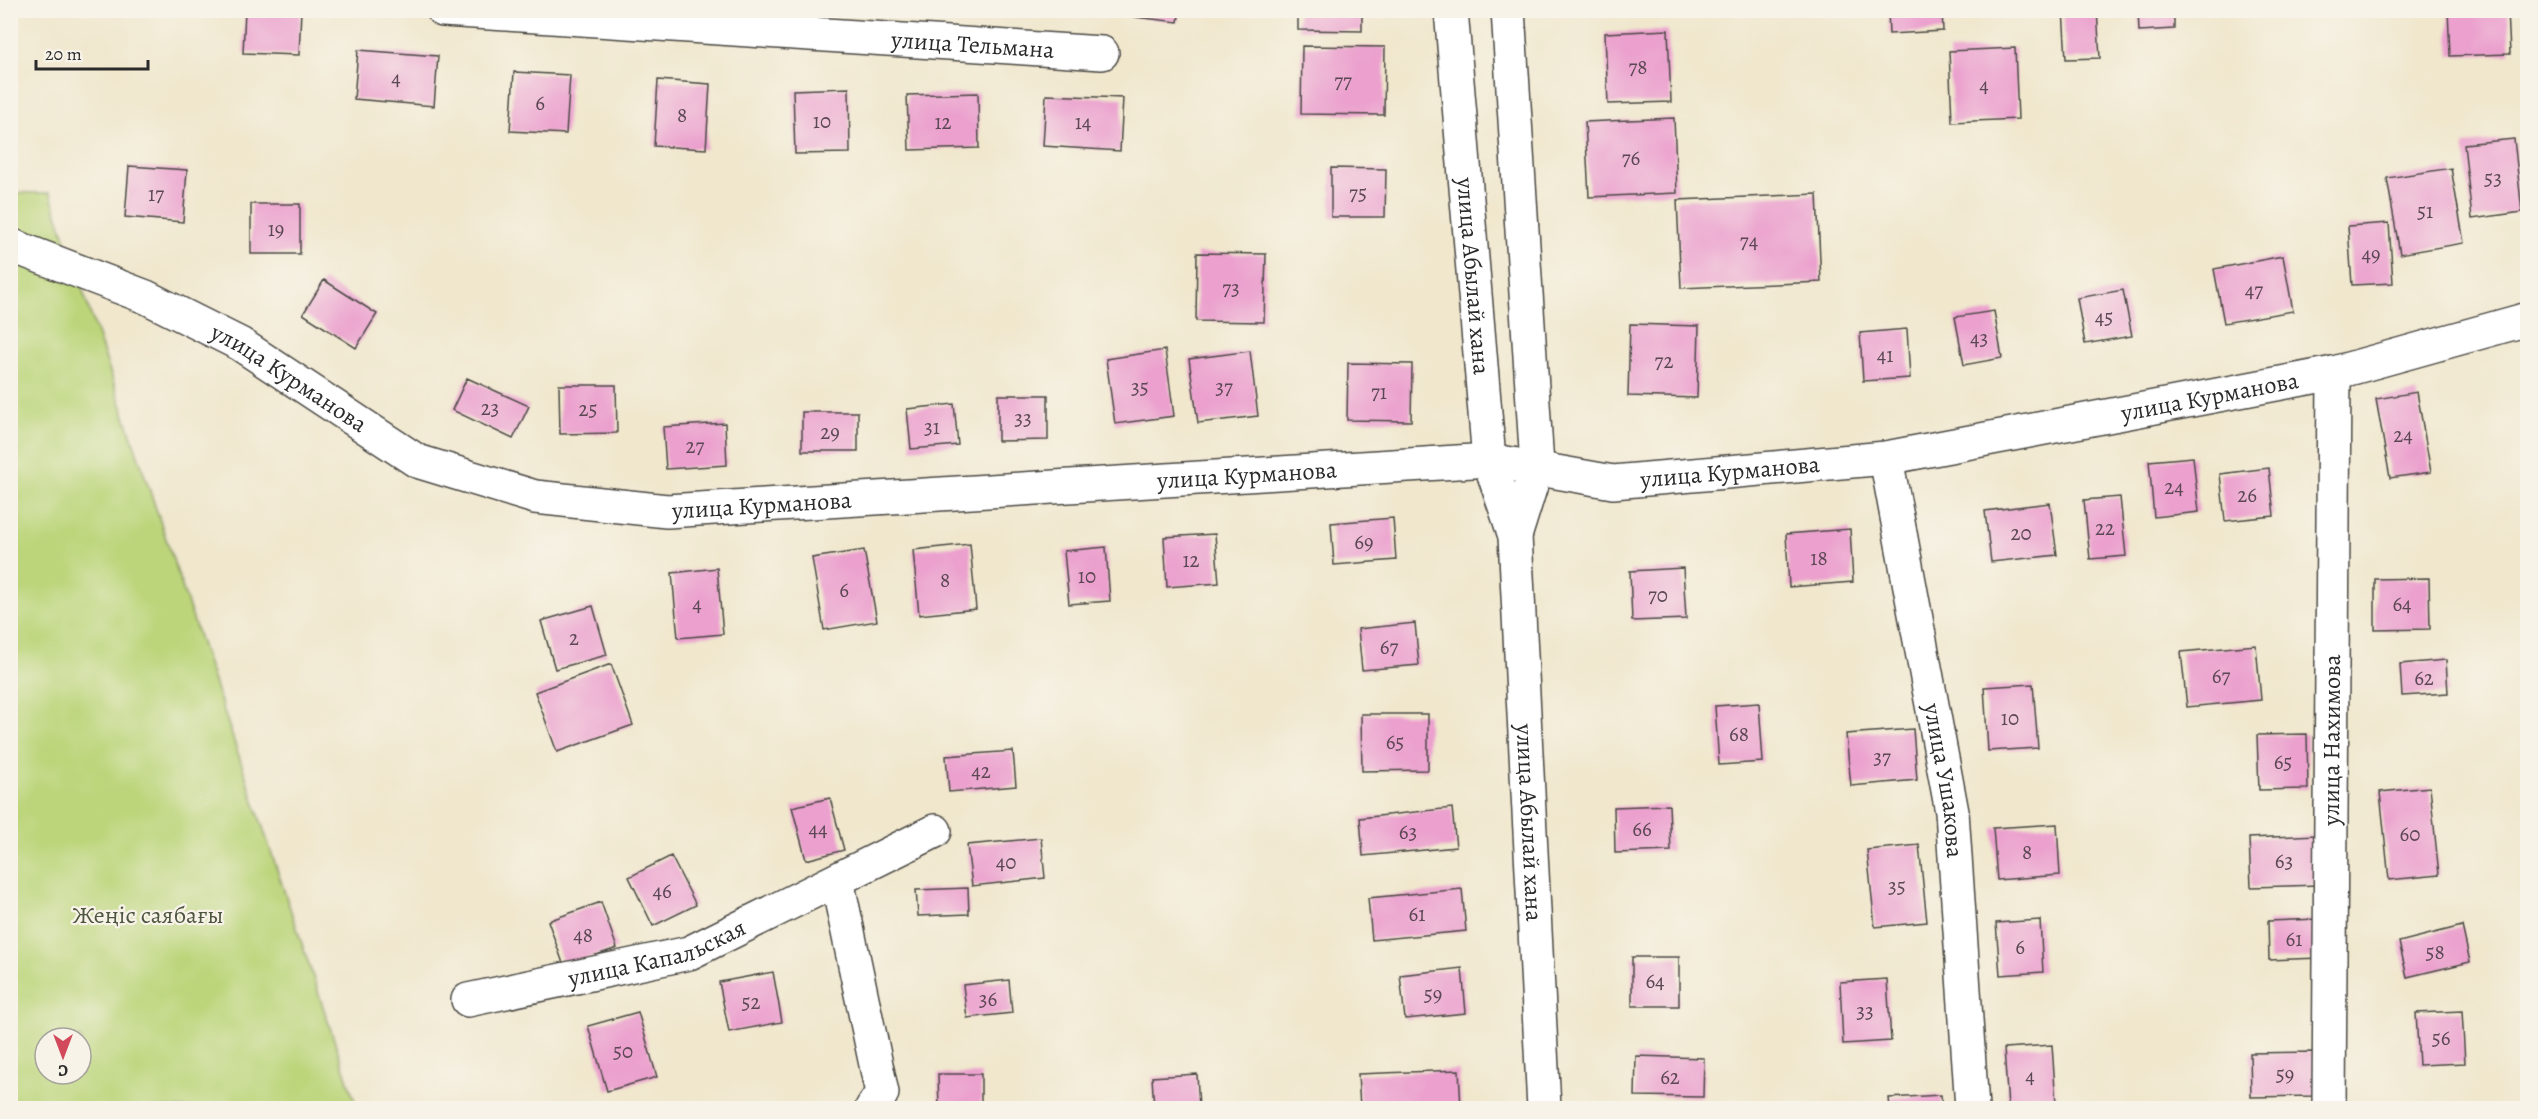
<svg xmlns="http://www.w3.org/2000/svg" width="2538" height="1119" viewBox="0 0 2538 1119" font-family="Alegreya,serif">
<style>
.green{fill:#bcd57a;stroke:#748052;stroke-width:1.5;fill-rule:evenodd}
.building{fill:#eba0ce}
.lines{fill:none;stroke-linecap:round;stroke-linejoin:round}
.minor-casing{stroke:#494743;stroke-width:36}
.minor{stroke:#fff;stroke-width:33}
.labels{text-anchor:middle;dominant-baseline:central;stroke-width:4.5;stroke-linejoin:round;paint-order:stroke}
.number-label{font-size:21px;fill:#5b4854}
.street-label{font-size:24px;fill:#2b2b2b;stroke:#f7f3e8}
.park-label{font-size:24px;fill:#4f563f;stroke:#f7f3e8}
</style>
<rect width="100%" height="100%" fill="#f7f3e8"/>
<filter id="ink" filterUnits="userSpaceOnUse"><feTurbulence type="fractalNoise" baseFrequency=".0167" numOctaves="2"/><feDisplacementMap in="SourceGraphic" scale="12" xChannelSelector="R" yChannelSelector="G"/><feConvolveMatrix kernelMatrix="1 2 1 2 8 2 1 2 1" color-interpolation-filters="sRGB"/></filter>
<filter id="wash" filterUnits="userSpaceOnUse"><feTurbulence type="fractalNoise" baseFrequency=".008" numOctaves="4" result="noise"/><feDisplacementMap in="SourceGraphic" scale="24" xChannelSelector="R" yChannelSelector="G"/><feGaussianBlur stdDeviation="1.35" result="paint"/><feColorMatrix in="noise" values="0 0 0 0 0 0 0 0 0 0 0 0 0 0 0 0 0 1.4 0 .05"/><feComposite in="paint" operator="in"/></filter>
<g filter="url(#wash)">
<rect width="100%" height="100%" fill="#f0e7cd"/>
<path class="green" d="M10 193H50L357 1108H11ZM45 1038H81V1074H45Z"/>
<g id="blocks">
<path class="building" d="M245 10H301L299 55 243 53Z
M1135 10H1180L1178 22 1135 17Z
M1298 10H1362V31L1298 30Z
M1888 10H1942L1943 31 1889 34Z
M2063 10H2097L2100 58 2066 59Z
M2138 10H2174V29L2139 31Z
M2448 10H2508L2510 54 2450 56Z
M1668 30 1671 102 1608 104 1605 33Z
M1302 46 1385 47 1384 115 1301 114Z
M2015 48 2018 119 1952 122 1949 51Z
M358 50 438 56 434 106 354 99Z
M514 72 570 75 566 134 510 131Z
M658 80 710 84 706 149 654 146Z
M849 88 850 153 795 154 793 90Z
M978 93 979 148 909 150 907 95Z
M1046 95 1123 98 1120 151 1043 146Z
M1674 118 1677 193 1589 197 1585 122Z
M2514 139 2522 212 2472 219 2464 144Z
M129 166 187 170 183 222 125 217Z
M1331 168 1386 169 1385 217H1331Z
M2451 168 2464 243 2400 254 2387 178Z
M1817 194 1821 282 1681 288 1677 200Z
M251 204H300V254H251Z
M2389 223 2393 283 2352 285 2348 226Z
M1197 253 1266 254 1264 322 1196 321Z
M2283 256 2293 311 2224 323 2214 269Z
M324 280 377 314 356 348 303 314Z
M2123 290 2132 336 2085 344 2077 298Z
M1994 311 2002 358 1964 365 1955 317Z
M1630 324 1699 326 1697 398 1628 396Z
M1907 329 1910 378 1863 381 1860 333Z
M1165 350 1174 416 1115 424 1106 359Z
M1250 351 1258 416 1198 423 1189 359Z
M1348 363 1412 364 1411 421 1347 420Z
M467 378 529 406 513 439 452 410Z
M559 385H616L617 433 560 434Z
M2417 392 2431 472 2390 478 2376 399Z
M998 395H1048V440L998 441Z
M954 404 958 445 911 449 907 409Z
M802 412H858V451H802Z
M725 423 727 465 666 469 663 427Z
M2193 457 2199 512 2154 517 2149 461Z
M2269 468 2274 516 2225 521 2220 474Z
M2120 497 2126 556 2090 559 2084 500Z
M2050 503 2057 555 1991 562 1985 511Z
M1393 518 1396 560 1334 565 1331 523Z
M1850 529 1853 582 1789 587 1786 534Z
M1215 534 1219 583 1167 587 1164 537Z
M970 544 976 609 919 615 913 550Z
M1106 547 1110 601 1069 604 1064 551Z
M864 550 877 621 824 630 812 558Z
M717 568 723 634 678 638 672 573Z
M1683 568 1686 619 1632 621 1630 571Z
M2429 578 2430 629 2375 630V579Z
M593 606 607 655 555 669 541 621Z
M1415 623 1419 665 1362 670 1358 629Z
M2256 645 2261 700 2187 707 2181 652Z
M2446 660 2448 693 2402 696 2400 664Z
M611 664 633 725 557 752 535 692Z
M2033 684 2038 748 1988 751 1984 687Z
M1759 703 1763 762 1719 765 1715 706Z
M1361 714H1428V770L1362 771Z
M1913 729 1917 780 1851 786 1846 734Z
M2307 734 2308 789 2259 790 2257 735Z
M1013 751 1016 786 949 792 946 756Z
M2430 787 2439 875 2389 880 2380 792Z
M830 798 844 850 806 860 792 807Z
M1669 805 1671 851 1615 853 1614 807Z
M1452 808 1456 847 1363 856 1360 818Z
M2057 824 2060 875 1997 880 1993 828Z
M2317 835 2319 885 2251 887 2249 838Z
M1041 838 1045 878 972 886 967 845Z
M1919 845 1927 922 1875 927 1867 850Z
M671 856 696 905 653 926 629 877Z
M968 888 969 914 918 916 916 890Z
M1462 889 1466 931 1372 940 1368 898Z
M601 902 617 948 564 966 548 921Z
M2319 919 2320 958 2269 960 2268 921Z
M2040 920 2043 972 2000 975 1996 923Z
M2462 926 2470 962 2407 977 2399 942Z
M1632 957H1679V1006H1632Z
M1462 968 1466 1013 1405 1019 1400 975Z
M773 972 782 1022 729 1032 719 982Z
M1887 979 1891 1041 1843 1044 1840 982Z
M1009 980 1012 1013 967 1018 963 985Z
M2462 1011 2465 1063 2419 1065 2416 1013Z
M638 1012 657 1077 607 1091 588 1026Z
M2052 1045 2056 1104 2008 1108 2004 1048Z
M2319 1052V1096L2251 1097 2250 1053Z
M1636 1056 1704 1058 1703 1097 1635 1096Z
M1459 1070 1461 1108H1360L1358 1074Z
M938 1074H981V1108H939Z
M1197 1074 1199 1108H1154L1152 1077Z
M1941 1095 1942 1108H1890L1889 1098Z"/>
</g>
</g>
<g filter="url(#ink)">
<use href="#blocks" fill-opacity="0" stroke="#494743" stroke-width="1.5"/>
<g class="lines">
<defs>
<g id="minor">
<path id="s1" d="M443 10 1102 53"/>
<path id="s2" d="M1451 10 1489 460 1515 536 1544 1108"/>
<path d="M1508 10 1537 466 1515 536"/>
<path id="s3" d="M10 245 146 297 240 344 417 461 535 497 667 511 1489 460 1613 482 1886 458 2334 373 2528 319"/>
<path id="s4" d="M1886 458 1952 812 1972 1108"/>
<path d="M837 880 882 1093 872 1108"/>
<path id="s5" d="M468 1000 689 953 935 831"/>
<path id="s6" d="M2329 1108 2334 373"/>
</g>
</defs>
<use href="#minor" class="minor-casing"/>
<use href="#minor" class="minor"/>
</g>
</g>
<g class="labels">
<g class="number-label">
<text x="1638" y="67">78</text>
<text x="396" y="78">4</text>
<text x="1343" y="81">77</text>
<text x="1984" y="85">4</text>
<text x="540" y="103">6</text>
<text x="682" y="115">8</text>
<text x="822" y="121">10</text>
<text x="943" y="122">12</text>
<text x="1083" y="122">14</text>
<text x="1631" y="158">76</text>
<text x="2493" y="178">53</text>
<text x="1358" y="193">75</text>
<text x="156" y="194">17</text>
<text x="2425" y="211">51</text>
<text x="276" y="229">19</text>
<text x="1749" y="241">74</text>
<text x="2371" y="254">49</text>
<text x="1231" y="288">73</text>
<text x="2254" y="290">47</text>
<text x="2104" y="317">45</text>
<text x="1979" y="338">43</text>
<text x="1885" y="355">41</text>
<text x="1664" y="361">72</text>
<text x="1140" y="387">35</text>
<text x="1224" y="387">37</text>
<text x="1379" y="392">71</text>
<text x="490" y="408">23</text>
<text x="588" y="409">25</text>
<text x="1023" y="418">33</text>
<text x="932" y="427">31</text>
<text x="830" y="432">29</text>
<text x="2403" y="435">24</text>
<text x="695" y="446">27</text>
<text x="2174" y="487">24</text>
<text x="2247" y="495">26</text>
<text x="2105" y="528">22</text>
<text x="2021" y="533">20</text>
<text x="1364" y="542">69</text>
<text x="1819" y="558">18</text>
<text x="1191" y="560">12</text>
<text x="1087" y="576">10</text>
<text x="945" y="580">8</text>
<text x="844" y="590">6</text>
<text x="1658" y="595">70</text>
<text x="697" y="604">4</text>
<text x="2402" y="604">64</text>
<text x="574" y="638">2</text>
<text x="1389" y="647">67</text>
<text x="2221" y="676">67</text>
<text x="2424" y="678">62</text>
<text x="2010" y="718">10</text>
<text x="1739" y="734">68</text>
<text x="1395" y="742">65</text>
<text x="1882" y="757">37</text>
<text x="2283" y="762">65</text>
<text x="981" y="771">42</text>
<text x="818" y="829">44</text>
<text x="1642" y="829">66</text>
<text x="1408" y="832">63</text>
<text x="2410" y="834">60</text>
<text x="2027" y="852">8</text>
<text x="2284" y="861">63</text>
<text x="1006" y="862">40</text>
<text x="1897" y="886">35</text>
<text x="662" y="891">46</text>
<text x="1417" y="914">61</text>
<text x="583" y="935">48</text>
<text x="2294" y="939">61</text>
<text x="2020" y="947">6</text>
<text x="2435" y="952">58</text>
<text x="1655" y="981">64</text>
<text x="1433" y="994">59</text>
<text x="988" y="999">36</text>
<text x="751" y="1002">52</text>
<text x="1865" y="1011">33</text>
<text x="2441" y="1038">56</text>
<text x="623" y="1051">50</text>
<text x="2285" y="1074">59</text>
<text x="2030" y="1076">4</text>
<text x="1670" y="1077">62</text>
</g>
<g class="street-label">
<text stroke="none"><textPath href="#s1" startOffset="531">улица Тельмана</textPath></text>
<text stroke="none"><textPath href="#s2" startOffset="267">улица Абылай хана</textPath></text>
<text stroke="none"><textPath href="#s3" startOffset="310">улица Курманова</textPath></text>
<text stroke="none"><textPath href="#s3" startOffset="2272">улица Курманова</textPath></text>
<text stroke="none"><textPath href="#s3" startOffset="1786">улица Курманова</textPath></text>
<text stroke="none"><textPath href="#s3" startOffset="1300">улица Курманова</textPath></text>
<text stroke="none"><textPath href="#s3" startOffset="814">улица Курманова</textPath></text>
<text stroke="none"><textPath href="#s6" startOffset="368">улица Нахимова</textPath></text>
<text stroke="none"><textPath href="#s4" startOffset="328">улица Ушакова</textPath></text>
<text stroke="none"><textPath href="#s2" startOffset="819">улица Абылай хана</textPath></text>
<text stroke="none"><textPath href="#s5" startOffset="195">улица Капальская</textPath></text>
</g>
<g class="park-label">
<text x="148" y="915">Жеңіс саябағы</text>
</g>
</g>
<rect width="2538" height="1119" fill="none" stroke="#f7f3e8" stroke-width="36"/>
<g transform="translate(63 1056) rotate(180)"><circle r="28" fill="#f7f3e8" stroke="#a5a39c" stroke-width="1.5"/>
<path d="M0-4.5L10 22L0 15L-10 22Z" fill="#d1495b"/>
<text y="-9" font-size="16" font-weight="bold" text-anchor="middle" fill="#2b2b2b">С</text>
</g>
<path d="M36 60v9h112v-9" fill="none" stroke="#2b2b2b" stroke-width="3"/>
<text x="45" y="60" font-size="18" fill="#2b2b2b" stroke="#f7f3e8" stroke-width="4.5" paint-order="stroke">20 m</text>
</svg>
